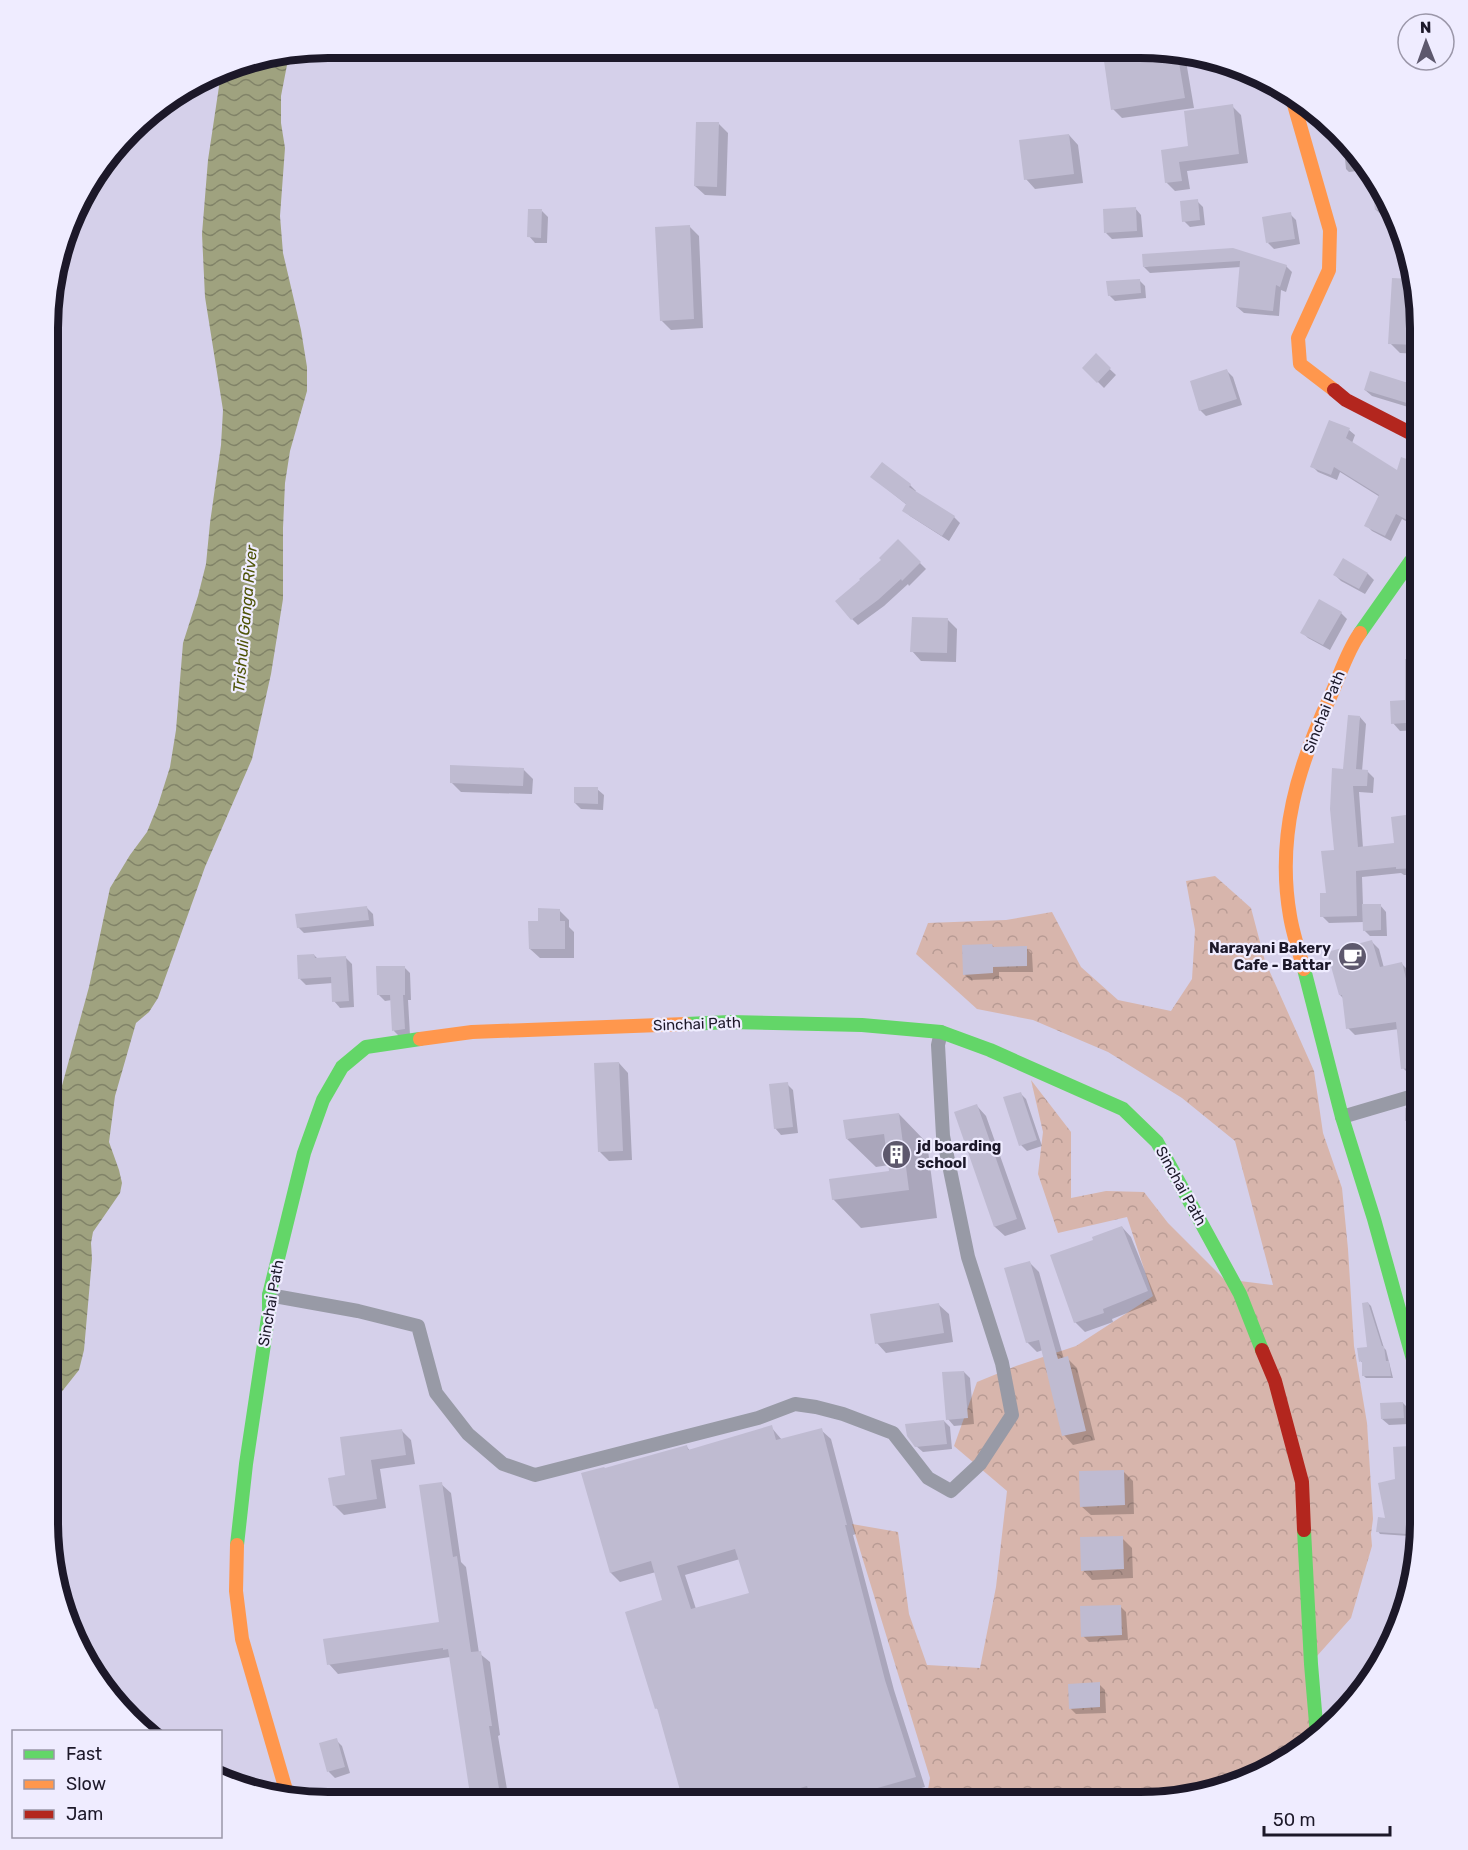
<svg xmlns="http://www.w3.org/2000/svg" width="1468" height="1850" viewBox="0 0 1468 1850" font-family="Rubik,sans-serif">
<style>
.forest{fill:url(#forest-crowns)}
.water{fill:url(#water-waves)}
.shadow{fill:#0003;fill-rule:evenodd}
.building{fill:#bfbbd1;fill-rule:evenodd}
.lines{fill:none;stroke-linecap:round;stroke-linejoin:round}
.street{stroke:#989aa6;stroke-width:14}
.fast{stroke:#63d668;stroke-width:14}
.slow{stroke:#ff974d;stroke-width:14}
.jam{stroke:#b3261e;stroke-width:14}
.labels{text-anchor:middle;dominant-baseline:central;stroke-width:4.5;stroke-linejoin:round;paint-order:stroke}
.street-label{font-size:15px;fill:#1c1829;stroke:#efecff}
.poi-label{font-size:15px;font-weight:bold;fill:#1c1829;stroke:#efecff;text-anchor:end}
.water-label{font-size:16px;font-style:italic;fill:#4e5307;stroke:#efecff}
.rim{fill:none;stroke:#1c1829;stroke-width:8}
</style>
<defs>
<pattern id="forest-crowns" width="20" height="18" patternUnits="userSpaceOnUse" patternTransform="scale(1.5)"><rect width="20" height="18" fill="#d7b5ac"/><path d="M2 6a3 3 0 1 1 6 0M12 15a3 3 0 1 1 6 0" fill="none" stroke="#b89b94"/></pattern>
<pattern id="water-waves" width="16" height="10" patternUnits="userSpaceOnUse" patternTransform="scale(1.5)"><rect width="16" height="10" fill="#9fa27f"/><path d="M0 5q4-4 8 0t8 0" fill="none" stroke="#818368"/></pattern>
</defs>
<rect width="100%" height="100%" fill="#d5d0ea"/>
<path class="forest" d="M1215 876 1251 908 1265 961 1314 1071 1323 1133 1342 1188 1348 1249 1354 1346 1367 1423 1373 1519 1371 1534 1372 1546 1351 1618 1317 1656 1318 1711 1328 1727 1279 1765 1157 1801H926L930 1778 852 1524 898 1532 909 1614 927 1665 980 1668 996 1587 1007 1491 954 1446 977 1382 1016 1366 1076 1346 1153 1296 1127 1217 1058 1233 1038 1174 1043 1132 1031 1080 1071 1132V1198L1106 1191 1144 1192 1168 1223 1224 1279 1273 1285 1235 1141 1182 1098 1108 1052 1033 1020 977 1009 916 954 928 923 1006 920 1052 912 1081 967 1118 1000 1171 1011 1192 979 1195 930 1186 881Z"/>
<path class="water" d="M295 54 287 65 281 96V123L285 148 280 216 283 253 301 330 307 367V391L290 451 285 483 283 528V599L271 674 252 759 205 867 158 998 149 1012 136 1023 115 1096 109 1142 119 1170 122 1183 120 1193 93 1232 91 1243 92 1259 84 1350 79 1370 56 1399 50 1418 48 1432 49 1133 89 987 110 888 130 855 147 832 158 805 170 767 176 730 183 643 198 596 206 564 210 523 221 445 223 410 205 297 202 234 208 160 221 73 238 63Z"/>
<path class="shadow" d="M960 50H1037V55L967 58 961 52Z
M1177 52 1186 61 1194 108 1122 118 1113 109Z
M1232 106 1241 115 1248 163 1187 171 1190 189 1175 191 1166 182 1162 151 1190 147Z
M719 124 728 133 726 196 705 195 695 186Z
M1069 135 1078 145 1083 183 1035 189 1026 179Z
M1354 158 1365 170 1349 172 1346 169 1345 159Z
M1383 189 1393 214 1383 216 1376 210Z
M1197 201 1203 207 1205 225 1190 227 1184 221Z
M1135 208 1141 215 1143 237 1112 239 1106 233Z
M542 211 548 217 547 243H535L529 236Z
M1290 214 1296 220 1300 244 1274 249 1268 243Z
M689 226 699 236 703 328 671 330 661 320Z
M1233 249 1286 266 1292 272 1286 292 1281 290 1279 316 1244 313 1237 307 1241 267 1150 273 1144 267Z
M1139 280 1145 286 1146 298 1115 301 1109 295Z
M1393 280 1414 281 1420 328V354L1400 353 1390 343Z
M1096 356 1116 375 1104 388 1084 368Z
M1227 371 1233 377 1242 405 1206 416 1200 410Z
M1405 383H1420V421L1418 419V410L1372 396 1365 390Z
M1349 430 1355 435 1352 443 1398 472 1414 463 1420 469 1416 484 1420 486V510L1413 525 1402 519 1391 541 1372 531 1366 525 1380 497 1340 472 1337 480 1318 472 1312 466Z
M872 477 910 485 916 491 915 492 954 517 960 523 949 541 910 516 904 510 907 505Z
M898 541 926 569 909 586 908 584 884 606 858 625 852 619 883 560Z
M1343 560 1368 574 1374 580 1365 594 1341 581 1335 575Z
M1341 613 1347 619 1330 650 1308 638 1302 632Z
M948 620 957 629 956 662 921 661 912 651Z
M1420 660V730L1400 731 1393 723 1407 702Z
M1360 717 1366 724 1362 771H1367L1374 778 1373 793 1359 792 1363 848 1396 844 1420 815V875H1404L1401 873 1362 877 1363 906 1380 905 1386 912 1387 936H1370L1364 930V922L1329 923 1322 916 1335 851 1344 770Z
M523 769 533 779 532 794 461 792 451 782Z
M597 789 604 795 603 810 581 809 575 803Z
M367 908 373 914 374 926 304 933 298 927Z
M559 910 569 920V927L574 932V958H540L530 949 540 923Z
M1372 942 1379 949 1384 968 1402 964 1409 971 1414 991 1420 990V1074L1410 1075 1403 1068 1399 1029 1355 1035 1348 1028 1343 998 1340 995Z
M992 945 995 948H1026L1032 954 1033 972H999V979L970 980 964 974Z
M314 955 318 959 346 958 352 964 354 1007 340 1008 334 1001 333 983 306 985 300 979Z
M404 967 410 973 411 1000H408L410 1035 400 1037 394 1031 392 1000 385 1001 378 994Z
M619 1063 628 1073 632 1160 609 1161 600 1152Z
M787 1084 793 1090 798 1133 781 1135 775 1128Z
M1020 1093 1026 1099 1042 1146 1027 1151 1021 1145Z
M977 1106 986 1116 1026 1229 1005 1236 995 1227 956 1113Z
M1420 1109V1145L1414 1140 1413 1126 1407 1120Z
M899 1114 927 1143 937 1218 861 1228 833 1199 890 1173 889 1165 876 1167 847 1139Z
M1122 1227 1131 1237 1157 1301 1112 1319 1113 1322 1085 1332 1075 1322 1095 1241Z
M1030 1263 1039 1272 1064 1359 1067 1358 1077 1368 1095 1440 1073 1445 1064 1435 1043 1350 1037 1352 1027 1342Z
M1368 1303 1371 1306 1384 1348 1386 1350 1393 1378H1366L1363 1375V1364L1361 1361 1369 1348Z
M939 1305 949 1314 953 1342 886 1353 877 1343Z
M964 1372 970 1378 974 1424 954 1426 948 1419Z
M1403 1403 1409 1409V1424L1389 1425 1382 1419Z
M944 1421 950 1427 952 1449 923 1452 916 1446Z
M771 1427 782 1440 821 1430 831 1439 856 1534 853 1535 894 1690 925 1787 874 1801H814L812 1797 797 1801H685L659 1710 656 1708 664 1601 656 1572 620 1582 611 1573 605 1470 687 1447 690 1451ZM740 1559 751 1594 696 1609 685 1575Z
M402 1431 411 1440 415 1464 380 1469 386 1508 344 1515 334 1505 346 1476Z
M1410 1447 1412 1450 1415 1493 1409 1536 1380 1534 1378 1531 1387 1519 1396 1480Z
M1124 1472 1133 1481 1134 1514 1091 1515 1081 1506Z
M441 1484 451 1493 461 1562 466 1567 479 1653 490 1662 500 1735 498 1736 509 1801H472L450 1657 338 1674 329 1664 441 1623Z
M1122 1538 1132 1548 1133 1578 1092 1580 1083 1570Z
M1120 1606 1126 1612 1128 1640 1089 1642 1083 1636Z
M1099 1684 1105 1690 1106 1713 1076 1714 1070 1708Z
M336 1740 342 1746 350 1773 335 1778 329 1772 321 1744Z
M441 1793 449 1801H391Z"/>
<path class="building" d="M1175 50 1177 51 1185 98 1111 110 1104 61Z
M1233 104 1239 154 1179 162 1182 181 1165 183 1161 150 1188 146 1184 111Z
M696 122H719L717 187 694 186Z
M1069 134 1074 174 1024 180 1019 140Z
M1371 176 1383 189 1391 208 1375 210Z
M1198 199 1200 220 1182 222 1180 201Z
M1136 207 1137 231 1104 233 1103 209Z
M528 209H542L541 238 527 237Z
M1291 212 1295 239 1266 243 1262 217Z
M690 225 694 319 660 321 655 227Z
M1233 248 1287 265 1280 287 1276 285 1273 311 1236 307 1240 261 1143 267 1142 254Z
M1392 278 1413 279 1420 328V345L1388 344Z
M1140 279 1141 293 1108 296 1106 281Z
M1096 353 1111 368 1097 383 1082 368Z
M1227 369 1237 399 1199 411 1190 381Z
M1370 371 1405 382H1420V407L1364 390Z
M1329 420 1350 428 1346 438 1397 470 1401 457 1415 462 1410 480 1420 484V492L1416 504 1407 520 1396 514 1385 536 1364 526 1379 495 1334 467 1331 475 1310 467Z
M882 462 911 484 909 487 955 516 942 536 902 511 906 504 870 477Z
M898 539 921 562 902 581 901 579 878 600 851 620 835 601 860 580 859 579 881 560 879 558Z
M1343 558 1368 573 1359 589 1333 575Z
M1319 599 1342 612 1323 645 1300 633Z
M912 617 948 618 947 653 910 652Z
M1405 659H1420V722L1391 724 1390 701 1405 700Z
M1348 715 1360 716 1356 769 1368 770 1367 786H1353L1358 847 1394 843 1391 817 1420 813V868L1396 869V867L1356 871 1357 916 1320 917V893H1326L1321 851 1334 850 1330 809 1332 768 1343 769Z
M450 765 524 768 523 786 450 783Z
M574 787H598V804L574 803Z
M1362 904H1381V930L1363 931Z
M367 906 369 920 297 928 295 914Z
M538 908 560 909V921H565V949H529L528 921H538Z
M1372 940 1380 967 1402 962 1409 991 1420 989V1067L1401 1069 1396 1022 1346 1029 1342 995H1339L1327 952Z
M992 944 993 947 1027 946V966L993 967V973L963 975 962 945Z
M314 954 315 958 346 956 349 1001 332 1002 331 977 298 979 297 955Z
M376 966H405V995H403L405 1029 392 1031 390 995H377Z
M619 1062 623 1151 598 1152 594 1063Z
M788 1082 793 1127 774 1129 769 1084Z
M1021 1092 1037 1140 1019 1146 1003 1097Z
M977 1104 1017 1219 994 1227 954 1112Z
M1420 1107V1120L1405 1121V1108Z
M899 1113 909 1190 832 1200 829 1179 889 1171 884 1134 846 1139 843 1120Z
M1122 1226 1148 1291 1103 1309 1104 1313 1074 1323 1050 1255 1093 1240 1092 1237Z
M1030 1261 1058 1359 1068 1356 1086 1431 1062 1436 1039 1340 1026 1343 1004 1268Z
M1368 1302 1382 1346H1384L1386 1361H1389L1391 1376H1362V1361L1359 1362 1357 1348 1367 1347 1362 1303Z
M939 1303 944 1333 875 1344 870 1314Z
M964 1371 968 1418 946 1420 942 1372Z
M1403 1402 1404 1418 1381 1419 1380 1403Z
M944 1420 947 1444 915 1447 907 1436 905 1424Z
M772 1425 776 1440 822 1428 847 1525H845L885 1680 916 1777 832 1801H812L807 1786 757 1801H683L657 1708 655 1709 625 1612 662 1600 651 1561 610 1573 581 1473 604 1467 605 1468 687 1445 688 1450ZM735 1549 749 1593 691 1609 677 1566Z
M402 1429 406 1455 371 1460 377 1499 333 1506 328 1478 345 1475 340 1437Z
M1410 1446 1413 1489 1407 1534 1376 1532 1378 1517 1385 1518 1378 1483 1395 1479 1393 1447Z
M1124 1470 1125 1505 1080 1507 1079 1471Z
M442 1482 453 1557 457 1556 471 1652 481 1651 492 1726H489L501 1801H471L448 1649 443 1650V1648L327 1665 323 1639 439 1622 419 1485Z
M1123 1536 1124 1569 1081 1571 1080 1537Z
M1121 1605 1122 1635 1081 1637 1080 1606Z
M1100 1682V1707L1069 1709 1068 1684Z
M337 1738 345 1767 327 1772 319 1743Z"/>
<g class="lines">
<path class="street" d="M1342 1117 1420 1094
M269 1295 358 1311 418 1326 436 1393 468 1434 503 1464 535 1475 758 1418 795 1404 816 1407 843 1414 893 1433 928 1478 951 1491 980 1464 1012 1415 1002 1363 968 1257 943 1136 938 1045 941 1032"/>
<path class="fast" d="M1360 633 1410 562 1420 551
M1304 969 1342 1117 1374 1219 1419 1381
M686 1024 730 1022 862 1025 941 1032 990 1050 1123 1109 1157 1142 1240 1294 1262 1350
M1304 1530 1311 1664 1317 1735
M237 1545 246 1464 269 1311V1295L304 1153 323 1100 342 1067 366 1047 420 1039"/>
<path class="slow" d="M1291 94 1330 230 1329 270 1298 338 1300 364 1334 390
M1304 969C1299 952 1293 934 1290 916 1276 836 1298 766 1331 695 1340 675 1347 651 1360 633
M420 1039 472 1032 686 1024
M237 1545 236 1591 242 1639 288 1797"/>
<path class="jam" d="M1334 390 1346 400 1420 438
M1262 1350 1275 1381 1302 1482 1304 1530"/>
</g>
<defs>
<symbol id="cafe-disc" viewBox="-11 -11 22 22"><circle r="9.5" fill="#5d586d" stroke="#efecff"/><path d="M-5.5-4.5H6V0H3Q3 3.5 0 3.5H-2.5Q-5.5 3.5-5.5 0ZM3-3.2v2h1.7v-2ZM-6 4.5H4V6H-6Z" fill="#fff"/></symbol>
<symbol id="building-disc" viewBox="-11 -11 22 22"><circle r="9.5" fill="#5d586d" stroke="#efecff"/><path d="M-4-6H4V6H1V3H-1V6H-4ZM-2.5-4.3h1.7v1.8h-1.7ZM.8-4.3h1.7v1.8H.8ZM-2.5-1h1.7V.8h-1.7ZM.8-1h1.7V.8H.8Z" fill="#fff"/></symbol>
</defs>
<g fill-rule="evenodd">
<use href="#cafe-disc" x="1336" y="940" width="33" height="33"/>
<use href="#building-disc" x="880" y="1138" width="33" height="33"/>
</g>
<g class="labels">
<g class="street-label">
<text transform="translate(1324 712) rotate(-68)">Sinchai Path</text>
<text transform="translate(697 1024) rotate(-2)">Sinchai Path</text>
<text transform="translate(1181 1186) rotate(61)">Sinchai Path</text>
<text transform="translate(271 1303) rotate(-80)">Sinchai Path</text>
</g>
<g class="poi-label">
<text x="1331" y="948">Narayani Bakery<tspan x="1331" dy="17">Cafe - Battar</tspan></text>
<text x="917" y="1146" text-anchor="start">jd boarding<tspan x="917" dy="17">school</tspan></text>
</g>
<g class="water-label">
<text transform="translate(245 619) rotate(-85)">Trishuli Ganga River</text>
</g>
</g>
<path d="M0 0H1468V1850H0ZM328 58H1140A270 270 0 0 1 1410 328V1522A270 270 0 0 1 1140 1792H328A270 270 0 0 1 58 1522V328A270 270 0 0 1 328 58Z" fill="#efecff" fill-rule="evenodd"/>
<path class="rim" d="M328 58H1140A270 270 0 0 1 1410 328V1522A270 270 0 0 1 1140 1792H328A270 270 0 0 1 58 1522V328A270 270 0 0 1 328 58Z"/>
<rect x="12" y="1730" width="210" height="108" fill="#efecff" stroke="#9b97a9" stroke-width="1.5"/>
<rect x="24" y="1750" width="30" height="9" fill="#63d668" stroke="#9b97a9" stroke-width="1.5"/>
<text x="66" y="1760" font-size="18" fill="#1c1829">Fast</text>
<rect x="24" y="1780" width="30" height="9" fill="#ff974d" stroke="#9b97a9" stroke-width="1.5"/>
<text x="66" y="1790" font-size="18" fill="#1c1829">Slow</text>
<rect x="24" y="1810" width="30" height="9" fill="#b3261e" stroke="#9b97a9" stroke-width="1.5"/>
<text x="66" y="1820" font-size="18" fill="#1c1829">Jam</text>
<g transform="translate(1426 42) rotate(359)"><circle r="28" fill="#efecff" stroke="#9b97a9" stroke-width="1.5"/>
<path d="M0-4.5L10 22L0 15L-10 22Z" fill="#5d586d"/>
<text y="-9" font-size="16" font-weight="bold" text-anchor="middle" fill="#1c1829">N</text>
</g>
<path d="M1264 1826v9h126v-9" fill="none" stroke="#1c1829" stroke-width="3"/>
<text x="1273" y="1826" font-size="18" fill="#1c1829" stroke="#efecff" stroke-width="4.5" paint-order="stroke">50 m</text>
</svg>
